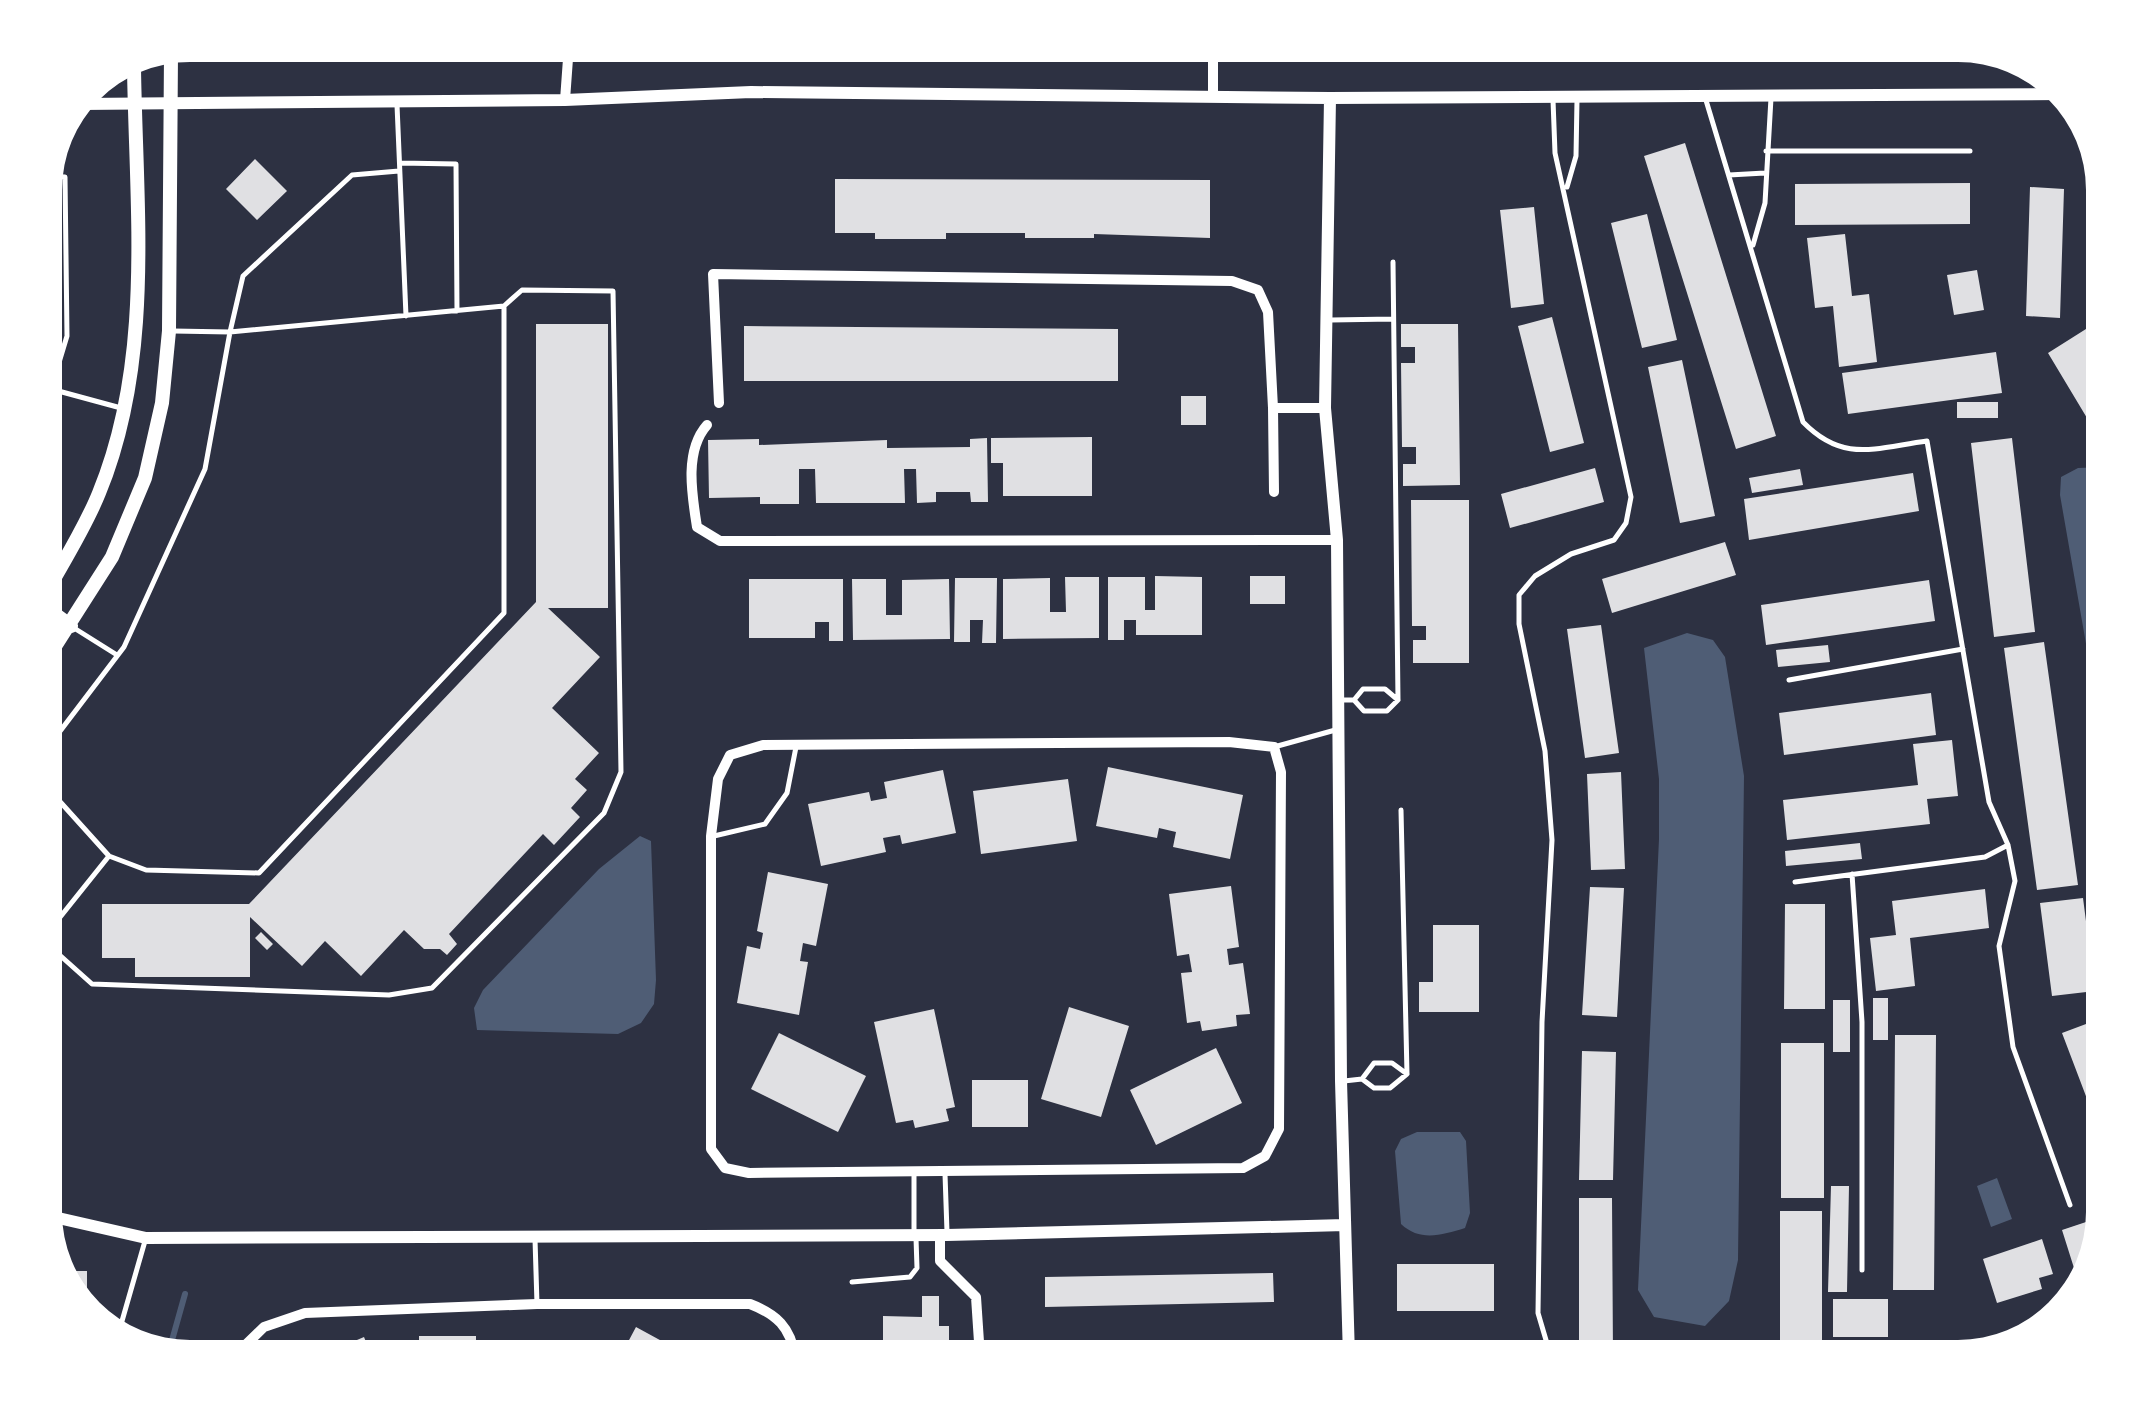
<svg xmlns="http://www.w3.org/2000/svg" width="2148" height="1402" viewBox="0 0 2148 1402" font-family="'Public Sans',sans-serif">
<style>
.water{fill:#4f5d75}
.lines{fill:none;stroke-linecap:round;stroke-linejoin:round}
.stream{stroke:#4f5d75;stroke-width:6}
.building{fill:#e0e0e3}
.service{stroke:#fff;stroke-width:5}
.minor{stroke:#fff;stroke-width:10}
.tertiary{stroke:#fff;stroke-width:12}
.secondary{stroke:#fff;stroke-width:14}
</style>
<rect width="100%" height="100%" fill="#2d3142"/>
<path class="water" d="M2103 467V741L2060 495 2061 477 2078 468Z
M1687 633 1713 640 1725 657 1744 776 1738 1260 1729 1301 1705 1326 1654 1317 1638 1290 1659 839V779L1644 648Z
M640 836 651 841 656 980 654 1004 641 1023 618 1034 477 1030 474 1008 483 990 599 869Z
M1417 1132H1460L1466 1141 1470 1213 1465 1228C1442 1235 1420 1242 1401 1224L1395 1151 1401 1139Z
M1997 1178 2012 1219 1991 1227 1977 1186Z
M2018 1331 2028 1332 2031 1337 1952 1357Z"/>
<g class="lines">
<path class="stream" d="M169 1351 185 1294"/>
</g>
<path class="building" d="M1685 143 1776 436 1736 449 1644 156Z
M255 159 287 191 257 220 226 189Z
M835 179 1210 180V238L1094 234V238H1025V233H946V239H875V233H835Z
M1970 183V224L1795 225V184Z
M2030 187 2064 189 2060 318 2026 316Z
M1534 207 1544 304 1511 308 1500 210Z
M1647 214 1677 340 1642 348 1611 223Z
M1845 234 1852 296 1869 294 1877 362 1839 367 1833 306 1815 308 1807 238Z
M1977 270 1984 310 1954 315 1947 275Z
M1552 317 1584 443 1550 452 1518 326Z
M536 324H608V608H548L600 657 552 708 599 753 575 779 587 790 571 808 580 817 554 845 543 834 449 934 457 944 447 955 440 949H424L404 930 361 976 325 941 302 966 250 917V977H135V958H102V904H249L536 602Z
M1401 324H1458L1460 485 1403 486V464H1416V447H1402L1401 363H1415V347H1401Z
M744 326 1118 329V381H744Z
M2086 329 2103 356V408L2087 418 2048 353Z
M1996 352 2002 393 1848 414 1842 373Z
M1682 360 1715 516 1680 523 1648 367Z
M1181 396H1206V425H1181Z
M1957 402H1998V418H1957Z
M1092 437V496H1003V463H991V438Z
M987 438 988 502H971L970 492H936V502L917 503 916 469H904L905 503H816L815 469H799V504H760V497L709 498 708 440 759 439V445L887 440V448L970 447V439Z
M2012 438 2035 632 1994 637 1971 443Z
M45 450 57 456 45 482Z
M1595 468 1604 502 1510 528 1501 494Z
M1800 469 1803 485 1752 493 1749 478Z
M1913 473 1919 511 1749 540 1744 499Z
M1411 500H1469V663H1413V640H1426V626H1412Z
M1725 542 1736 575 1612 613 1602 579Z
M1155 576 1202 577V635H1136V620H1124V640H1108V577H1145V610H1155Z
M1250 576H1285V604H1250Z
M1065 577H1099V638L1003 639V579L1050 578V612H1066Z
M955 578H997L996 643H982L983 620H970V642H954Z
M749 579H843V641H829V622H815V638H749Z
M852 579H886V615H902V580L949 579 950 639 853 640Z
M1929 580 1935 621 1766 645 1761 605Z
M1601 625 1619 753 1585 758 1567 629Z
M2044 642 2078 885 2037 890 2004 648Z
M1828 645 1830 662 1778 667 1776 650Z
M1931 693 1936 735 1784 755 1779 713Z
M1952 740 1958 796 1927 799 1930 824 1787 840 1783 800 1918 785 1913 744Z
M1108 767 1243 795 1230 859 1173 847 1176 832 1159 828 1157 838 1096 826Z
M943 770 956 833 902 844 900 835 883 838 886 852 821 866 808 804 869 792 871 801 887 798 884 782Z
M1621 772 1625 869 1591 870 1587 774Z
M1068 779 1077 841 981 854 973 791Z
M1860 843 1862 859 1786 866 1785 851Z
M768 872 828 884 816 946 803 943 800 961 808 962 799 1015 737 1003 747 946 760 949 763 933 757 931Z
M1231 886 1239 947 1227 949 1229 965 1243 963 1250 1014 1236 1015 1237 1026 1202 1031 1200 1021 1187 1023 1181 973 1192 972 1189 954 1177 956 1169 894Z
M1590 887 1624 888 1617 1017 1582 1015Z
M1985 889 1989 928 1910 938 1915 986 1876 991 1870 938 1896 935 1892 901Z
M2083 898 2095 991 2052 996 2040 903Z
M1785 904H1825V1009H1784Z
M1433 925H1479V1012H1419V982H1433Z
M261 932 273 944 267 950 255 938Z
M1873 998H1888V1040H1873Z
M1833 1000H1850V1052H1833Z
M1069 1007 1129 1026 1101 1117 1041 1099Z
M934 1009 955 1107 946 1109 949 1121 915 1128 913 1120 896 1123 874 1022Z
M2102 1018 2103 1020V1141L2062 1033Z
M779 1033 866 1076 838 1132 751 1089Z
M1895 1035H1936L1934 1290H1893Z
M1781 1043H1824V1198H1781Z
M1216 1048 1242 1103 1156 1145 1130 1090Z
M1582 1051 1616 1052 1613 1180H1579Z
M972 1080H1028V1127H972Z
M1831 1186H1849L1847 1292H1828Z
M1579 1198H1612L1613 1357H1579Z
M1780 1211H1822V1355H1780Z
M2101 1217 2088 1263 2074 1268 2062 1230Z
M2042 1239 2053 1274 2039 1278 2042 1289 1997 1303 1983 1259Z
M1397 1264H1494V1311H1397Z
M60 1271H87V1309L65 1285Z
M1273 1273 1274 1302 1045 1307V1277Z
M922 1296H939V1326H949V1346H939L938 1357H883V1316L922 1317Z
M1833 1299H1888V1337H1833Z
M636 1327 691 1357H620Z
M419 1336H476V1357H419Z
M364 1337 372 1357H317Z
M1632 1346H1761V1357H1632Z
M503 1351H539V1357H503Z
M1203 1352H1264V1357H1203Z"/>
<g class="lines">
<path class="service" d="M1705 97 1803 422C1843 463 1874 448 1927 441L1989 802 2008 845 2015 881 1999 946 2013 1047 2070 1205
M397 105 406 316
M2092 146 2103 211
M1766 151H1970
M400 163 456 164 457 311
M1729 175 1765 173
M1567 187 1576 156 1577 100
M1753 245 1765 203 1771 98
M1393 262 1398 700
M1331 320 1393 319
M45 388 51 389 67 336 65 177 47 176
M45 402 51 389 121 408
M74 628 117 655
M1789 680 1963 649
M1342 700H1354L1364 711H1387L1398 700 1385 689H1363L1354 700
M1274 747 1339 729
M45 751 124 647 205 469 230 332 173 331
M45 785 109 856 45 936
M1401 810 1407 1074
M714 836 765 824 787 793 796 747
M109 856 146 870 259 873 504 613V306
M1852 874 1862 1022V1270
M1795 882 1985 857 2008 845
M45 942 92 984 389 995 432 988 604 813 621 772 613 291 522 290 504 306 230 332 243 276 352 175 399 171
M1344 1081 1362 1079 1374 1088H1390L1407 1074 1392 1063H1374L1362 1079
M914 1174V1235
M945 1174 947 1232
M535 1239 537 1304
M852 1282 910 1277 917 1268 916 1238
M118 1335 145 1241
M1352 1345H1396
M1551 1357 1538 1313 1542 1022 1552 840 1545 751 1519 624V595L1535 576 1571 554 1614 540 1626 523 1631 497 1555 153 1553 100"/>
<path class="minor" d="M692 45H722
M1213 45V96
M565 100 569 45
M719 403 713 274 1232 281 1258 290 1268 312 1273 408H1325
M1273 408 1274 492
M707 425C684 451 692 495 697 527L720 541 1337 540
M1229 742 1274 747 1281 772 1279 1129 1265 1156 1243 1168 749 1173 725 1168 711 1149V836L718 779 730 755 763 745Z
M940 1235V1261L976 1297 980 1357
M1398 1345H1473L1482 1357
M233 1357 264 1327 305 1313 537 1304H750C776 1314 791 1327 795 1357"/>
<path class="tertiary" d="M1330 98 1325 408 1337 540 1341 1081 1349 1357
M80 104 565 100 751 92 1330 98 2062 94
M45 1215 146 1238 947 1235 1345 1225"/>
<path class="secondary" d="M45 595C63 562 85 528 99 493 154 359 136 209 134 68
M45 607 71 626
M45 662 112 557 145 478 162 403 169 331 171 53"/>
</g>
<path d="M0 0H2148V1402H0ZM190 62H1958A128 128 0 0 1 2086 190V1212A128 128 0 0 1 1958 1340H190A128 128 0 0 1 62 1212V190A128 128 0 0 1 190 62Z" fill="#fff" fill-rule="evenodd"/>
</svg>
